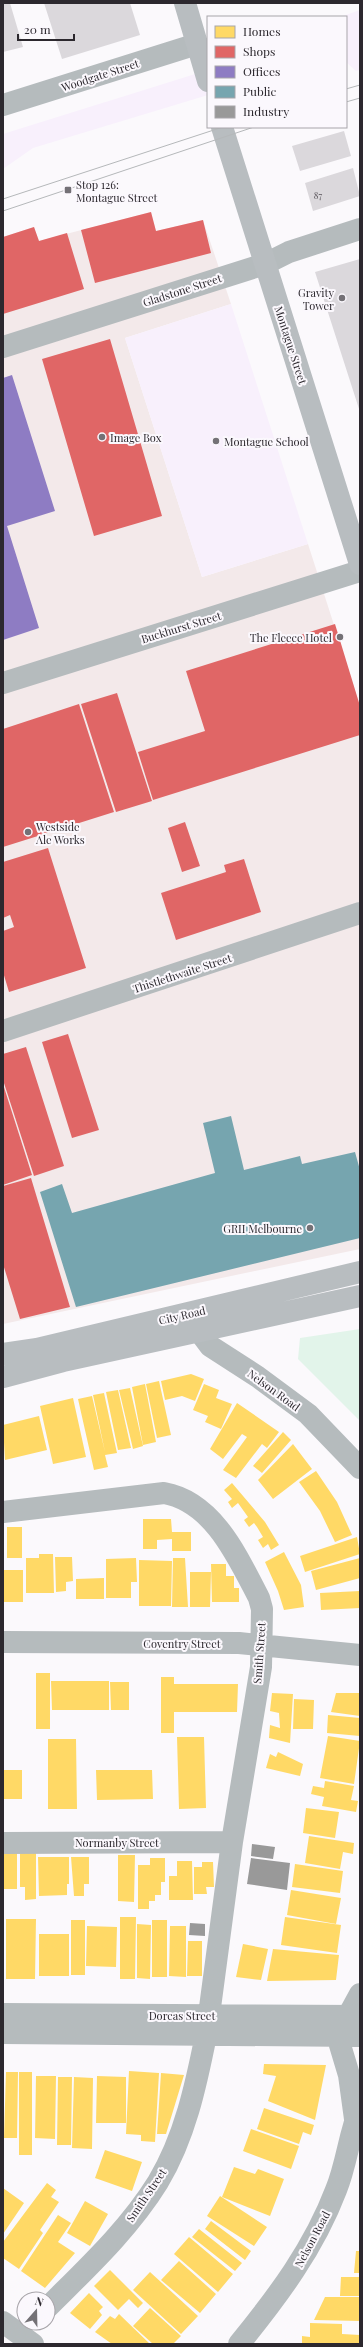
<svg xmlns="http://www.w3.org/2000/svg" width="363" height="2347" viewBox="0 0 363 2347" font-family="'Playfair Display',serif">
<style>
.commercial{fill:#f3e9ea}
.built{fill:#f8f0fc}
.green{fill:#e2f4ea}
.homes{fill:#ffd966}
.shops{fill:#e06666}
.offices{fill:#8e7cc3}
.public{fill:#76a5af}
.industry{fill:#999}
.building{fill:#dbd8dc}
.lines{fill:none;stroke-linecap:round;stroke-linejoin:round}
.minor{stroke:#b5bbbd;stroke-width:22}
.major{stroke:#b8bdc0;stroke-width:22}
.tram{stroke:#b5b8ba;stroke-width:1}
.poi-dot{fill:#747176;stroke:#fbf8fd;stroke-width:1.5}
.labels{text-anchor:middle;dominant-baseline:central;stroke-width:4;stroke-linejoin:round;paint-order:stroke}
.number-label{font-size:9px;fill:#58545a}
.street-label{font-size:11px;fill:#2c282e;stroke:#fbf8fd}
.poi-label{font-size:11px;fill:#2c282e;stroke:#fbf8fd;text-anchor:start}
</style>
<rect width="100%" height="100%" fill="#fbf9fc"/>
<path class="commercial" d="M151 212 156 231 203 220 231 304 125 338 202 577 308 544 360 706V1249L3 1324V237L34 227 39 241Z"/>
<path class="built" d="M360 10V70L356 71 346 62V17H340Z
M208 70V95L33 148 3 169V134Z
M231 304 308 544 202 577 125 338Z"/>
<path class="green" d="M360 1329V1421L298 1359 300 1338Z"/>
<path class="homes" d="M191 1374 204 1379 195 1401 182 1396 165 1400 161 1381Z
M159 1381 171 1435 157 1438 146 1384Z
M145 1384 156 1442 143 1445 132 1387Z
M204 1384 219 1390 216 1398 232 1404 221 1429 205 1422 208 1416 193 1410Z
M130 1388 143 1446 133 1449 119 1390Z
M118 1390 131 1448 118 1450 106 1392Z
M104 1393 117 1453 105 1455 108 1467 94 1470 78 1399 92 1396 105 1452 93 1395Z
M73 1398 86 1457 53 1464 40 1406Z
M237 1403 279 1432 267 1448 262 1444 236 1478 223 1470 247 1437 242 1434 223 1459 210 1449Z
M39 1416 47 1450 5 1460 3 1425Z
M283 1432 291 1440 262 1473 253 1466Z
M293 1444 312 1469 273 1499 258 1480Z
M316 1471 337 1502 352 1535 335 1542 320 1511 299 1482Z
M232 1483 265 1522 279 1545 271 1550 268 1544 263 1548 258 1540 263 1537 257 1527 254 1523 249 1527 244 1520 248 1517 238 1503 232 1508 228 1502 232 1499 224 1490Z
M143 1519H171L172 1532H191V1551H172V1539L157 1540V1549H143Z
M7 1527H22V1558H7Z
M357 1537 360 1554 305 1572 300 1556Z
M284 1552 301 1585 304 1607 284 1610 278 1591 265 1562Z
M39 1554H53L54 1593H26V1558H39Z
M55 1557H72L73 1581 66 1582V1591L56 1592Z
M136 1558 137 1582H131V1598H106V1559Z
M173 1558H185L188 1607H172Z
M360 1558V1578L316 1590 311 1571Z
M139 1560 172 1561 171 1606H139Z
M211 1564H226V1576H234V1588H239V1602H212Z
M4 1570H23V1602H4Z
M190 1572H211L210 1607H190Z
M104 1578V1599H76V1579Z
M360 1591V1608L321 1610 320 1593Z
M36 1673H50V1729H36Z
M161 1677H174V1684H238L237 1712H174V1733H161Z
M51 1681H109V1710H52Z
M110 1682H129V1710H111Z
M272 1693 293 1694 290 1743 269 1738 270 1725 280 1728 279 1713 270 1711Z
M336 1693H360V1716L331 1712Z
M294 1699 314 1700 313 1729H293Z
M328 1715 360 1718V1736L327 1733Z
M328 1736 360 1741 354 1784 320 1778Z
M177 1737H204L206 1808 179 1809Z
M48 1739H76L77 1809H48Z
M278 1752 303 1764 300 1776 266 1768 270 1754 276 1757Z
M3 1770H22V1799H3Z
M96 1770H152L153 1799 97 1800Z
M325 1781 354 1786 351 1800 358 1801 356 1812 322 1806 324 1797 311 1794 313 1786 324 1788Z
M306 1808 339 1812 335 1838 303 1833Z
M309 1836 354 1843 353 1854 343 1852 340 1869 305 1863Z
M3 1852H17V1889H3Z
M20 1852H36V1899L25 1900V1887H20Z
M118 1855H135L134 1902 118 1901Z
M38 1857H69V1884H67V1895L39 1896Z
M71 1857H89V1884H84V1896H74Z
M150 1858H165V1882H161V1895H155V1901H149V1909H138V1865H150Z
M177 1861H192L193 1900H169V1876H177Z
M202 1862H213L214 1887H206L207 1894H194V1867H202Z
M295 1864 343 1871 340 1893 292 1887Z
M291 1890 341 1898 336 1924 287 1915Z
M120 1917H136L135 1979H120Z
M285 1917 341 1925 337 1953 281 1945Z
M6 1919H36L35 1979H6Z
M71 1920H85V1975H71Z
M152 1920H167V1977H152Z
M137 1924 151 1925 150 1979 137 1978Z
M87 1926 117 1927 116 1967 86 1966Z
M170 1926H186V1977L169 1976Z
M39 1934H69V1976H39Z
M188 1941H202V1976H187Z
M243 1944 268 1949 261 1980 236 1977Z
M273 1949 339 1955 336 1980 267 1981Z
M264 2064 326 2065 315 2120 268 2101 276 2076 263 2074Z
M129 2071 159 2073 155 2142 141 2141V2135L126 2134Z
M6 2072H18L17 2138H4Z
M19 2072H32V2155H19Z
M161 2073 184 2075 166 2134H157Z
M36 2076H56L55 2139 35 2138Z
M97 2076 126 2077V2123H96Z
M58 2077H72L71 2145H57Z
M74 2077 93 2078 92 2149 72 2148Z
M264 2108 314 2125 311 2135 303 2132 299 2144 257 2129Z
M251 2129 299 2146 291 2169 243 2151Z
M105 2150 142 2162 132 2191 95 2178Z
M234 2167 255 2174 258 2169 284 2179 270 2216 222 2197Z
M47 2183 56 2190 51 2197 59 2202 40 2230 43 2233 19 2269 3 2258V2242Z
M3 2188 24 2203 3 2234Z
M220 2196 267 2227 254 2246 207 2216Z
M85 2201 108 2214 90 2246 67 2233Z
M58 2215 71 2223 58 2242 75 2253 45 2288 21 2271Z
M211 2221 251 2251 245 2260 205 2229Z
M199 2229 242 2263 235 2271 192 2237Z
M189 2237 233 2274 218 2292 174 2254Z
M356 2251H360V2273H354Z
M179 2261 216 2294 200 2313 161 2280Z
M110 2270 143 2303 138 2308 129 2299 118 2310 94 2286Z
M150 2272 198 2316 181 2334 133 2290Z
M341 2277H360V2296H340Z
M89 2293 103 2307 99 2311 102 2315 90 2329 70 2313Z
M325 2297H360V2321L314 2320Z
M150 2308 181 2336 173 2344H153L133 2326Z
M119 2314 150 2344H112L95 2332 110 2316 115 2319Z
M310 2323 342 2324V2334L360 2335V2344H302V2336L310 2337Z"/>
<path class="shops" d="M151 212 156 231 203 220 211 253 95 283 81 230Z
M34 227 39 241 67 233 84 289 3 314V237Z
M110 339 162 516 94 536 42 359Z
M335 624 360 706V735L153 800 138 752 205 731 186 671Z
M117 693 152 801 116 812 81 704Z
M79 704 114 812 3 847V729Z
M185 822 200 866 182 872 168 828Z
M48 848 86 968 9 992 3 972V931L14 927 10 915 3 918V862Z
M244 859 261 912 176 940 161 893 226 872 224 865Z
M68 1034 99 1130 72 1138 42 1042Z
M26 1047 64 1166 34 1176 3 1080V1054Z
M3 1084 32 1175 3 1185Z
M31 1178 70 1307 20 1319 3 1264V1186Z"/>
<path class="offices" d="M12 375 55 511 7 526 39 628 3 640V378Z"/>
<path class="public" d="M231 1116 244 1170 300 1156 302 1164 355 1152 360 1170V1238L76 1307 40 1192 62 1184 72 1213 215 1173 203 1123Z"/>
<path class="industry" d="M252 1844 275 1847 273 1859 251 1856Z
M251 1858 290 1863 287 1890 247 1884Z
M190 1923 205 1924V1936L189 1935Z"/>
<path class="building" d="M3 3H10L23 47 3 52Z
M44 3H130L140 35 62 59Z
M344 131 351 156 300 171 292 146Z
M353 168 360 196 313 211 305 183Z
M360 259V412L315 272Z"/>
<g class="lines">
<path class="minor" d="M3 105 197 44
M3 347 265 264 289 252 360 229
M3 683 360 571
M3 1031 360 913
M191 1315 198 1330 210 1346 258 1377 308 1414 360 1468
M3 1512 164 1493C214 1502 238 1558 259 1598L262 1609 261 1667 232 1842 209 2015
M3 1642 239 1643 360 1655
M3 1843 232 1842
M3 2014 360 2016
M348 2016 360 1994
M3 2033 360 2036
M337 2035 349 2075 355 2119
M48 2307C87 2268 129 2229 158 2182 185 2137 196 2085 206 2035
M3 2322 33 2344
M239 2344C278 2296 314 2248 336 2190 347 2163 349 2134 360 2108"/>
<path class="major" d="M185 3 208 81
M222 127 360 564
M3 1354 37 1349 360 1272
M3 1377 63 1361 360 1296"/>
<path class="tram" d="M346 89 360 85
M346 102 360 98
M3 199 223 127
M3 211 254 127"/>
</g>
<g class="poi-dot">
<rect x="64" y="186" width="8" height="8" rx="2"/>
<circle cx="342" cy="298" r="4"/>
<circle cx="102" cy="437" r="4"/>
<circle cx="216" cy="441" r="4"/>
<circle cx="340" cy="637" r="4"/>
<circle cx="28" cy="832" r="4"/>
<circle cx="310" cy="1228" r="4"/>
</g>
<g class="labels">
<g class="number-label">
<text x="318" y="195">87</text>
</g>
<g class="street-label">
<text transform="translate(100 75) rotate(-18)">Woodgate Street</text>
<text transform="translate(182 290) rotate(-18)">Gladstone Street</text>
<text transform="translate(291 345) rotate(72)">Montague Street</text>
<text transform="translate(181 627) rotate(-17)">Buckhurst Street</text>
<text transform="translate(182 973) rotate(-18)">Thistlethwaite Street</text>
<text transform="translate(182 1315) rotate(-13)">City Road</text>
<text transform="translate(274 1390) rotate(36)">Nelson Road</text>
<text x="182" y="1643">Coventry Street</text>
<text transform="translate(259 1653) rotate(-86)">Smith Street</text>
<text x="117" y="1842">Normanby Street</text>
<text x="182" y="2015">Dorcas Street</text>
<text transform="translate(146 2195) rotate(-56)">Smith Street</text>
<text transform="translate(312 2239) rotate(-62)">Nelson Road</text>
</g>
<g class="poi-label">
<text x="76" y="184">Stop 126:<tspan x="76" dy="13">Montague Street</tspan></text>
<text x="334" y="292" text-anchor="end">Gravity<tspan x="334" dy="13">Tower</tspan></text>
<text x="110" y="437">Image Box</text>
<text x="224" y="441">Montague School</text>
<text x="332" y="637" text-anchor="end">The Fleece Hotel</text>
<text x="36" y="826">Westside<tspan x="36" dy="13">Ale Works</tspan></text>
<text x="302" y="1228" text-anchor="end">GRII Melbourne</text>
</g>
</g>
<rect width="363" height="2347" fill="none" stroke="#2c282e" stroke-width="8"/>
<rect x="207" y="16" width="140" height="112" fill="#fbf8fd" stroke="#a8a5aa"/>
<rect x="215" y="26" width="20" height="12" fill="#ffd966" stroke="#a8a5aa"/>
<text x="243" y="36" font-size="12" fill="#2c282e">Homes</text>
<rect x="215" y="46" width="20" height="12" fill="#e06666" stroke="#a8a5aa"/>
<text x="243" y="56" font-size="12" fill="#2c282e">Shops</text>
<rect x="215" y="66" width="20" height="12" fill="#8e7cc3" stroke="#a8a5aa"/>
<text x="243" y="76" font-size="12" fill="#2c282e">Offices</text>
<rect x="215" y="86" width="20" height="12" fill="#76a5af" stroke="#a8a5aa"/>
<text x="243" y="96" font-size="12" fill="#2c282e">Public</text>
<rect x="215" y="106" width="20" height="12" fill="#999999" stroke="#a8a5aa"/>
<text x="243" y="116" font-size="12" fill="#2c282e">Industry</text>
<g transform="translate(36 2311) rotate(20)"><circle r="19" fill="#fbf8fd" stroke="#a8a5aa"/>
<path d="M0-3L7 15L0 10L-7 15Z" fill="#747176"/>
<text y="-6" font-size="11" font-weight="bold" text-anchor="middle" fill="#2c282e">N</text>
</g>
<path d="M18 34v6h56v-6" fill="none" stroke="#2c282e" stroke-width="2"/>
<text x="24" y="34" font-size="12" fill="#2c282e" stroke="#fbf8fd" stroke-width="3" paint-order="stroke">20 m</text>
</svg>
